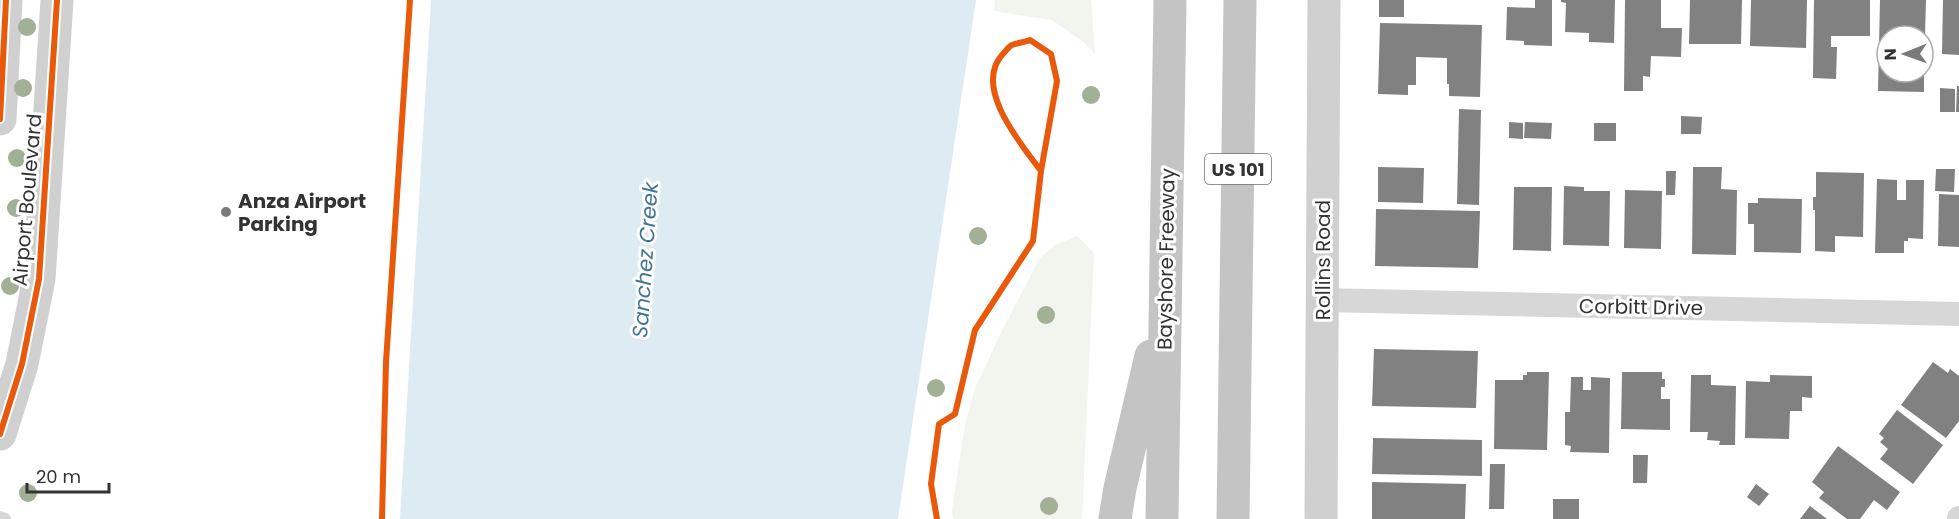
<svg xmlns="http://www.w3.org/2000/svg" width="1959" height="519" viewBox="0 0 1959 519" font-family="Poppins,sans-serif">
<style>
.green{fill:#f1f5ed}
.water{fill:#ddebf3}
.building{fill:#818181}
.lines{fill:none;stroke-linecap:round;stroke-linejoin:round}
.lane{stroke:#d7d7d7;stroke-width:12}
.street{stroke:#d7d7d7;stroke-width:24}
.secondary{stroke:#d0d0d0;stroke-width:33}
.highway{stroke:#c4c4c4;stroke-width:33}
.cycleway-casing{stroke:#fff;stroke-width:10}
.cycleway{stroke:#e8590c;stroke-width:6}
.tree{fill:#a2b095}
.poi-dot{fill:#7a7a7a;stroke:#fff;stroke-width:2}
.labels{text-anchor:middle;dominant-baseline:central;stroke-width:6;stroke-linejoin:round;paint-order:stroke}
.shield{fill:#fff;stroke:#707070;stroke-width:1.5}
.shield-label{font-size:18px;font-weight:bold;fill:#333}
.street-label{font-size:20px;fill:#333;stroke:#fff}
.poi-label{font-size:20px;font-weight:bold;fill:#333;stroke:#fff;text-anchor:start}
.water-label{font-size:21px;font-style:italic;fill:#3f7597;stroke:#fff}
</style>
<rect width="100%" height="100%" fill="#fff"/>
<path class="green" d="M995 0H1091L1095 54 1084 42 1052 20 994 11Z
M1077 236 1094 253 1082 519H953L952 510 965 425 975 388 1000 335 1039 259 1055 245Z"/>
<path class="water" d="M431 0H976L898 519H400Z"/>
<path class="building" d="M1379 0H1404V17H1379Z
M1535 0H1552V46L1524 45V41L1506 40 1507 7 1535 8Z
M1561 0H1615L1614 43 1589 42V33L1565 32 1566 3 1561 2Z
M1625 0H1661V28H1682L1681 57 1651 56 1650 77 1643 76V91H1624Z
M1690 0H1742L1741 44H1689Z
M1751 0H1807L1806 48 1750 46Z
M1814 0H1870V36H1831V47H1837L1836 79 1813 78Z
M1880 0H1926L1925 36H1887V72H1924V92L1878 91Z
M1943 0H1959V55L1942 54Z
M1380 23 1482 25 1480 97 1449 96V84H1447V58L1416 57V85H1408V95L1378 94Z
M1957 86H1959V112H1956Z
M1940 88 1955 89V112H1940Z
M1459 109 1481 110 1479 205 1457 204Z
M1681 116 1702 117 1701 134H1681Z
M1509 122 1523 123V139L1509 138Z
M1525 122 1552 123 1551 139 1524 138Z
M1594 123H1616V141H1594Z
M1378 167 1424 168 1423 203 1378 202Z
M1693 167H1722L1721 189 1737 190 1736 255 1692 254Z
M1936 169H1955L1954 192 1935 191Z
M1666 171H1676L1675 195H1666Z
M1816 172 1864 173 1863 237 1835 236V252L1815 251V210H1813V197H1816Z
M1877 179 1897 180V200H1906V180H1924L1923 239 1908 238V241H1904V253H1875Z
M1564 186 1584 187V191H1610L1609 246 1563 245Z
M1514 187H1552L1551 251 1513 250Z
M1625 190 1662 191 1661 249 1624 248Z
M1939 194 1959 195V247L1938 246Z
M1758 198 1802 199 1801 253 1754 252V224H1748V203H1758Z
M1376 209 1480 211 1478 268 1375 266Z
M1374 349 1478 351 1476 408 1372 406Z
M1933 362 1948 373 1950 369 1959 376V421L1946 438 1901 405Z
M1527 372H1549L1547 450 1494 449 1495 380H1523V375H1527Z
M1622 372H1662V379H1665V387H1661V399H1670V430L1621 429Z
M1691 375H1711V385L1736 386 1735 445H1719L1720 441 1707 440 1708 432H1690Z
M1770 375 1812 376V398L1802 397V411H1790L1789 439 1745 438 1746 381 1770 382Z
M1571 377H1583V390H1591V377L1610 378 1609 453 1570 452 1571 446 1565 445V412H1570Z
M1897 410 1943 445 1913 484 1880 459 1888 449 1880 442 1884 438 1879 434Z
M1373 438 1482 440V476L1372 474Z
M1838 446 1900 492 1887 510 1874 500 1860 519H1847L1819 498 1824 492 1812 482Z
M1633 455H1648L1647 483H1633Z
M1490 464H1505L1504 509H1489Z
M1372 482 1466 484 1465 519H1372Z
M1756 484 1769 494 1759 506 1747 497Z
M1553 499H1579V519H1553Z
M1810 506 1827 519H1800Z"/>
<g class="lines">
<path class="lane" d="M0 517 5 519"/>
<path class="street" d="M1323 300 1959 314
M1959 519V518"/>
<path class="secondary" d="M0 119 6 0
M0 434 22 364 39 279 57 0
M1321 519 1324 0"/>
<path class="highway" d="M1115 519 1120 488 1151 356
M1162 519 1170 0
M1233 519 1240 0"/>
<defs>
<path id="cycleway" d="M0 119 6 0
M0 434 22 364 39 279 57 0
M382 519 386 362 410 0
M937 519 931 484 939 424 955 414 975 330 1033 241 1041 171 1057 81 1051 54 1030 40C1025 42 1017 43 1012 45 1008 47 1005 52 1002 55 973 88 1021 144 1041 171"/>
</defs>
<use href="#cycleway" class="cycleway-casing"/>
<use href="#cycleway" class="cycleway"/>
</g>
<g class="tree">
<circle cx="27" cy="27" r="9"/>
<circle cx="23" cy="88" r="9"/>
<circle cx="1091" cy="95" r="9"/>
<circle cx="17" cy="158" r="9"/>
<circle cx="16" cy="208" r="9"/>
<circle cx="978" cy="236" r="9"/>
<circle cx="10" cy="286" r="9"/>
<circle cx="1046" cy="315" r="9"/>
<circle cx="936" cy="388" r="9"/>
<circle cx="28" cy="493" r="9"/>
<circle cx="1049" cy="506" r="9"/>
</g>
<circle class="poi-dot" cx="226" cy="212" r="6"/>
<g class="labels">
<rect class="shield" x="1205" y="154" width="66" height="30" rx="4.5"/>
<g class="shield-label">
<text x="1238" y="169">US 101</text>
</g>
<g class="street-label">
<text transform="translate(27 200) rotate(-85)">Airport Boulevard</text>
<text transform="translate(1166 259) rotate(-89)">Bayshore Freeway</text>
<text transform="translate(1323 260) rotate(-90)">Rollins Road</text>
<text transform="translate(1641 307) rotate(1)">Corbitt Drive</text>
</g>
<g class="poi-label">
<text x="238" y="201">Anza Airport<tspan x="238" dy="23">Parking</tspan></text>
</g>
<g class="water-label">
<text transform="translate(645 260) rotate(-86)">Sanchez Creek</text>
</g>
</g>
<g transform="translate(1905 54) rotate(269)"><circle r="28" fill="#ffffff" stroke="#adadad" stroke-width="1.5"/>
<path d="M0-4.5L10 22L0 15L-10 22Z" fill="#7a7a7a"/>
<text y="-9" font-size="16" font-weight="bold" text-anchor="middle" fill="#333333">N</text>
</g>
<path d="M27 483v9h82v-9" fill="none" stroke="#333333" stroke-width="3"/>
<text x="36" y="483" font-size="18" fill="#333333" stroke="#ffffff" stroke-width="4.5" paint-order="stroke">20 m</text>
</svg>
